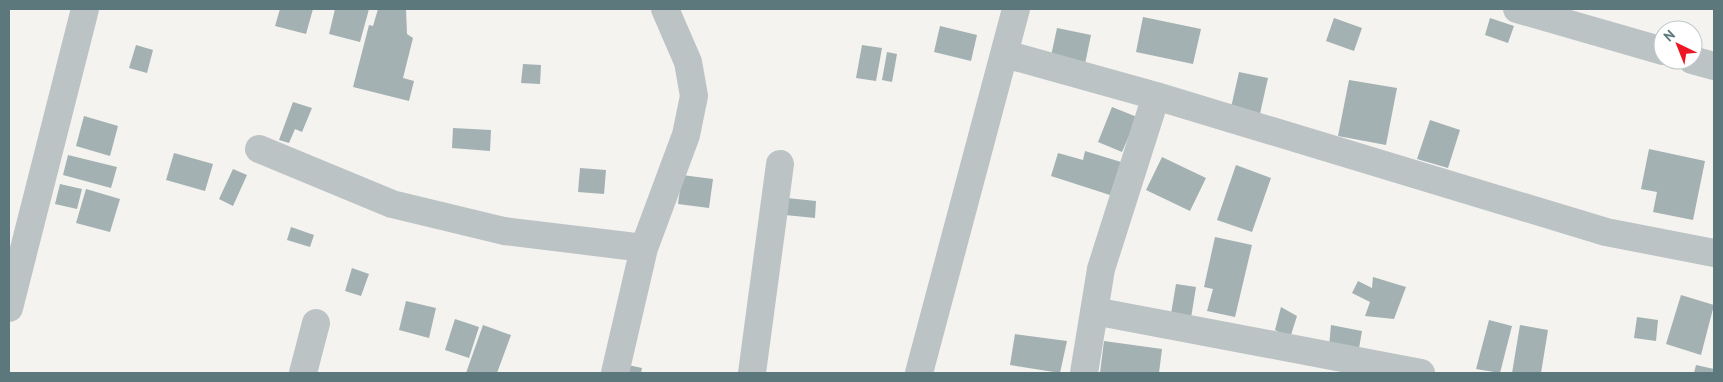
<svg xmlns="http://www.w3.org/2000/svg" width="1723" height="382" viewBox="0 0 1723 382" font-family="'PT Sans',sans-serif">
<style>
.building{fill:#a3b1b2}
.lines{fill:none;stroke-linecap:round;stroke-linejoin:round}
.minor{stroke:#bcc3c5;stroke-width:28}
</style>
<rect width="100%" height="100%" fill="#f4f3ef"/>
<path class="building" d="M280 9H313L306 34 275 26Z
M335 9H369L360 42 329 34Z
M378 9H406L407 34 413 38 403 78 414 81 409 101 353 87 369 25 373 26Z
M1143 17 1201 29 1193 64 1136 52Z
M1334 18 1362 28 1354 51 1326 41Z
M1490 18 1514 26 1508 43 1485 35Z
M940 26 977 35 971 61 934 52Z
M1057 28 1091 35 1085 64 1051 56Z
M136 45 153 50 147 73 129 68Z
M862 45 882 48 876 81 856 78Z
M887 52 897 54 892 82 882 80Z
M523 64 541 65 540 84 521 83Z
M1239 72 1268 78 1259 118 1230 112Z
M1349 80 1397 88 1386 145 1338 136Z
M293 102 312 108 302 132 295 129 289 143 279 140Z
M1112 107 1137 117 1122 152 1098 142Z
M84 116 118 126 110 156 76 146Z
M1430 120 1460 130 1448 168 1417 159Z
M453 128 491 130 490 151 452 148Z
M1649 149 1705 161 1693 220 1653 212 1657 192 1641 189Z
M1085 151 1121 162 1110 195 1051 176 1058 153 1083 160Z
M174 153 213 164 205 191 166 180Z
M68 155 117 167 111 188 63 175Z
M1162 157 1206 178 1190 211 1146 190Z
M1236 165 1271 178 1252 232 1217 220Z
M580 168 606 170 604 194 578 192Z
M233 169 247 175 233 206 219 199Z
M682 175 713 179 709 208 678 204Z
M60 184 82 189 77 209 55 204Z
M86 189 120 199 110 232 76 223Z
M787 198 816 201 815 218 785 215Z
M291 227 314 235 310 247 287 240Z
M1215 237 1252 245 1235 317 1207 311 1213 289 1204 287Z
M352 268 369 274 361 296 345 291Z
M1373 277 1406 287 1394 319 1365 316 1370 302 1352 293 1358 281 1372 288Z
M1176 284 1196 287 1191 318 1171 314Z
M1681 295 1714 305 1701 355 1666 344Z
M406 301 436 308 429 338 399 330Z
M1281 307 1297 316 1290 338 1275 330Z
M1637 317 1658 320 1656 341 1634 338Z
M455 319 479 327 469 358 445 350Z
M1489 320 1512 326 1500 373 1476 369Z
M483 325 511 335 497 373H466Z
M1331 325 1362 331 1358 354 1329 346Z
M1520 325 1548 330 1541 373H1512Z
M1015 334 1067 341 1060 373 1010 365Z
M1104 341 1162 349 1159 373H1100Z
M628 365 642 368 641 373H626Z
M1696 365 1714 369V373H1694Z"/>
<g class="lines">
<path class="minor" d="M1517 9 1663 51
M1005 54 1156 96 1606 232 1714 253
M1692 60 1714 66
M259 149 392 204 504 231 644 248
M9 308 85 9
M1094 311 1421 373
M303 373 316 323
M615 373 644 248 686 135 694 96 688 62 665 9
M752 373 780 164
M919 373 1016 9
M1084 373 1101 269 1156 96"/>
</g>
<rect width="1723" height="382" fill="none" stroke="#5d787c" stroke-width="20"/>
<g transform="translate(1678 45) rotate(317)"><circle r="24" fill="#ffffff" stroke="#bec9cb"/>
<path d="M0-4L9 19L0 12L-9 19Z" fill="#ed1623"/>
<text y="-8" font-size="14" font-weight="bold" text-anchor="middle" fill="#5d787c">N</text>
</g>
</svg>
